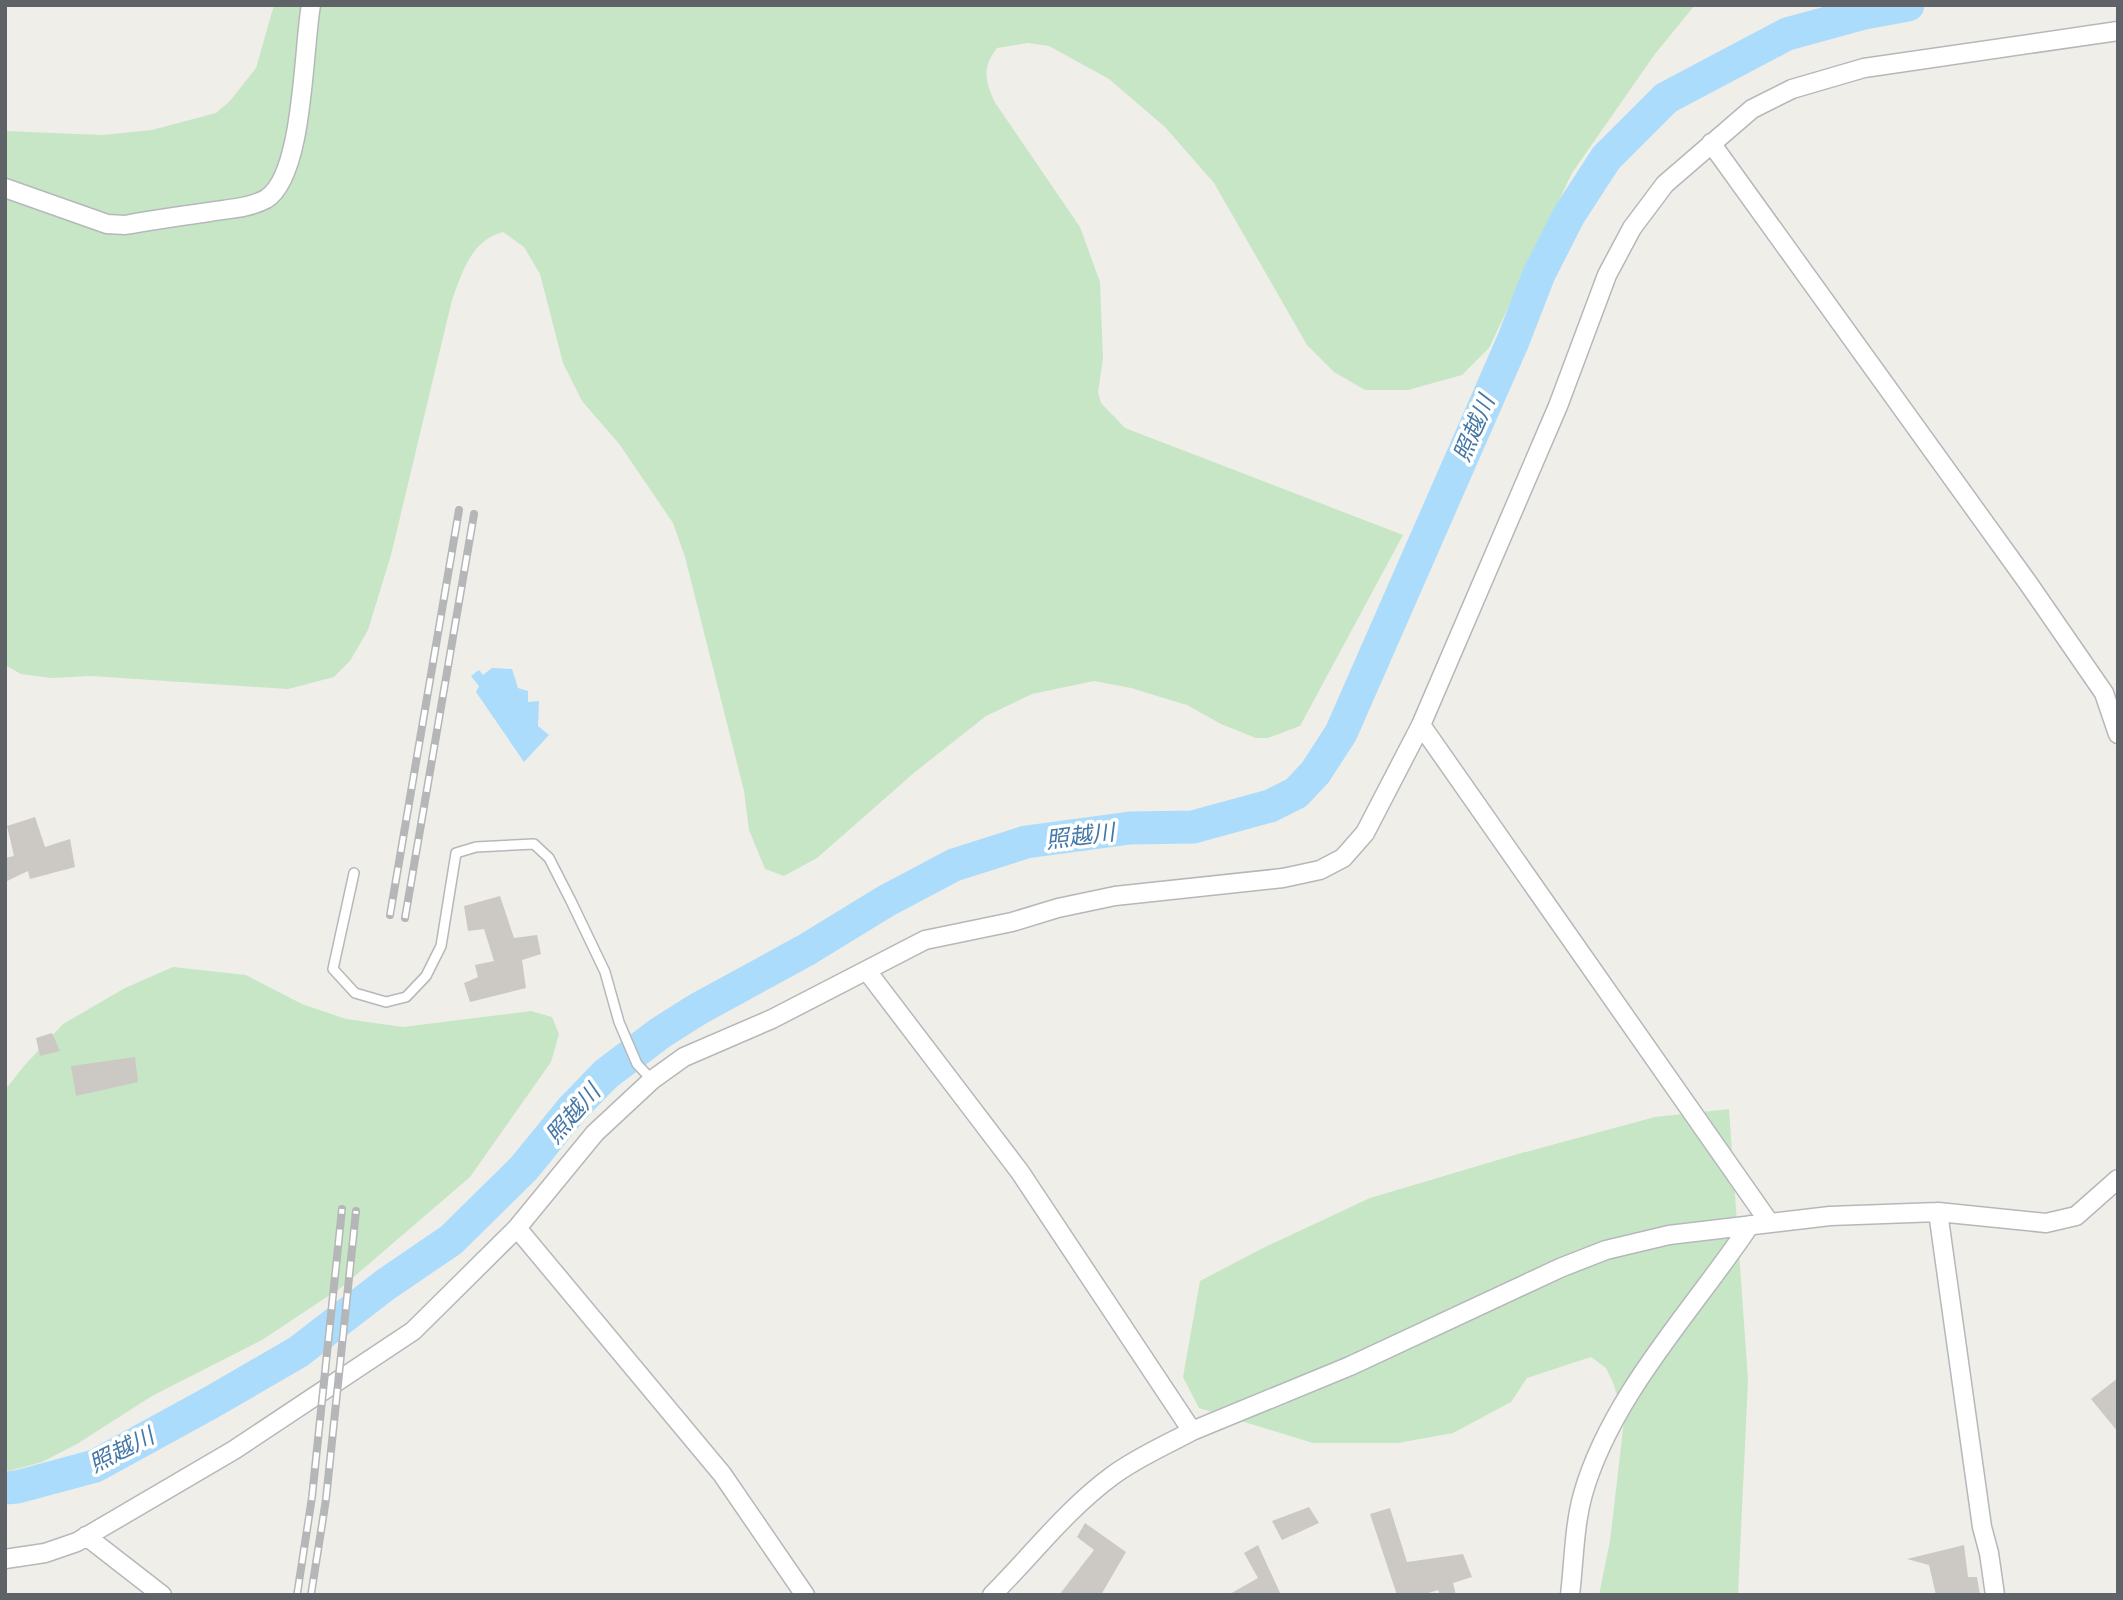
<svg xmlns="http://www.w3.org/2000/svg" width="2123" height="1600" viewBox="0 0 2123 1600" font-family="'Golos Text','Noto Sans JP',sans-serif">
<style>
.green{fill:#c7e6c5}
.water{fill:#acdcfc}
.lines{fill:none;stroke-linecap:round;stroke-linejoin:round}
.river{stroke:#acdcfc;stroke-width:33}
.building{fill:#ccc9c4}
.service-casing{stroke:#b5b8bb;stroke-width:12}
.minor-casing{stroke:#b5b8bb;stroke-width:21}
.service{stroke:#fff;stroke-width:9}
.minor{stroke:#fff;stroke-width:18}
.rail-casing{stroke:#b5b6b7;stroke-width:8}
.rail{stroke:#fff;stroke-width:5;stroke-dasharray:16;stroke-linecap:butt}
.labels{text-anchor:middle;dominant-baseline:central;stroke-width:7;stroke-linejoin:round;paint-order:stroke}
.water-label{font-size:23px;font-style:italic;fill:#4578a6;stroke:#fff}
</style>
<rect width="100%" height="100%" fill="#f0eee8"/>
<path class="green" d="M274 5H1695L1655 54 1572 173 1489 348 1462 375 1408 390H1365L1334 372 1307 345 1214 183 1165 127 1109 79 1049 46 1028 43 997 48C982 68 985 79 994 101L1080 227 1100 282 1103 359 1098 392 1101 403 1125 428 1403 535 1300 726 1268 738H1256L1221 724 1187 705 1131 688 1094 681 1032 694 986 716 915 772 817 858 784 876 765 869 749 830 744 791 685 557 673 523 620 445 582 401 563 363 540 274 524 247 503 232C471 240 462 273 452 300L391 555 368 630 350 661 334 677 288 689 91 676 51 678 21 674 5 665V131L102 135 152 130 216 113 230 101 256 68Z
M173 967 246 975 302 1004 346 1019 403 1027 531 1011 552 1017 559 1034 551 1062 470 1177 342 1287 262 1340 152 1396 77 1444 42 1462 9 1471 5 1468V1090L24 1066 63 1024 125 988Z
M1729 1109 1748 1380 1738 1595H1599L1610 1541 1624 1421 1614 1385 1606 1368 1591 1357 1527 1378 1511 1402 1453 1433 1398 1443H1313L1199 1408 1183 1377 1200 1281 1263 1248 1370 1198 1518 1154 1655 1117Z"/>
<path class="water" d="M492 668 512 669 518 688 528 691V702L539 701 538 726 549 735 524 762 476 692 479 686 471 676 479 670 483 675Z"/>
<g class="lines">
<path class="river" d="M5 1488 17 1487 95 1466 210 1403 298 1352 385 1285 451 1240 524 1168 572 1109 606 1074 660 1033 698 1009 806 950 886 901 954 865 1026 842 1130 828 1193 827 1270 806 1296 793 1315 773 1341 733 1513 341 1539 274 1569 215 1606 158 1666 98 1787 34 1864 13 1908 5"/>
</g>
<path class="building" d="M35 817 45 847 70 839 75 867 30 879 28 871 5 882V858L14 856 7 826Z
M500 896 514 938 537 935 541 954 522 960 526 988 470 1002 464 983 478 977 475 965 494 961 484 929 468 931 464 906Z
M52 1033 60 1051 40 1056 36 1038Z
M135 1057 138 1082 76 1096 71 1066Z
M2118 1378V1432L2091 1399Z
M1309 1507 1319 1523 1282 1540 1272 1521Z
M1390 1508 1407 1562 1463 1554 1472 1577 1453 1583 1456 1595H1440L1438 1590 1422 1595H1397L1370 1514Z
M1085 1523 1126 1552 1101 1595H1059L1094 1550 1077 1537Z
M1258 1545 1281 1595H1228L1258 1578 1244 1553Z
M1964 1545 1968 1577H1977L1980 1595H1936L1929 1565 1907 1559Z"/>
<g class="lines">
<defs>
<path id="service" d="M354 873 333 969 355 993 386 1002 406 997 426 976 441 946 456 853 476 847 534 844 549 858 571 901 605 972 619 1022 637 1064 652 1080"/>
<path id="minor" d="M1711 143 2028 583 2104 693 2118 734
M5 188 107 224 125 225C153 220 181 216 209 212 227 209 250 208 266 199 304 176 303 48 311 5
M1421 725 1769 1222
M867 971 1020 1172 1192 1431
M1938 1212 1982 1527 1989 1553 1995 1595
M517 1228 722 1474 805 1595
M86 1536 162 1595
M5 1559 45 1553 77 1542 234 1450 413 1331 517 1228 595 1133 652 1080 684 1057 772 1019 925 940 1012 922 1058 908 1115 896 1283 878 1320 870 1343 858 1365 833 1421 725 1558 406 1607 275 1632 228 1665 184 1752 109 1792 89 1864 68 2118 31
M992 1595C1032 1555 1066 1510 1112 1476 1136 1458 1166 1445 1192 1431L1350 1366 1560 1268 1606 1250 1669 1235 1830 1216 1938 1212 2046 1223 2076 1216 2118 1179
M1570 1595C1574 1562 1574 1526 1583 1494 1611 1395 1694 1309 1750 1225"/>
</defs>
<use href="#service" class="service-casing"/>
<use href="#minor" class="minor-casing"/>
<use href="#service" class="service"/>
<use href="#minor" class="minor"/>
<defs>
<path id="rail" d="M390 915 459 510
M405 918 474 514
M297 1595 312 1497 342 1209
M311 1595 326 1499 356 1211"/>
</defs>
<use href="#rail" class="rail-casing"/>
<use href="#rail" class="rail"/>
</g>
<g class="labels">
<g class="water-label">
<text transform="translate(1473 428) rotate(-67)">照越川</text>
<text transform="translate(1080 835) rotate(-7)">照越川</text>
<text transform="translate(572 1113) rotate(-49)">照越川</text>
<text transform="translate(121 1449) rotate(-27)">照越川</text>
</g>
</g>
<rect width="2123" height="1600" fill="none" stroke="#5f6367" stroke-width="14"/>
</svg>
